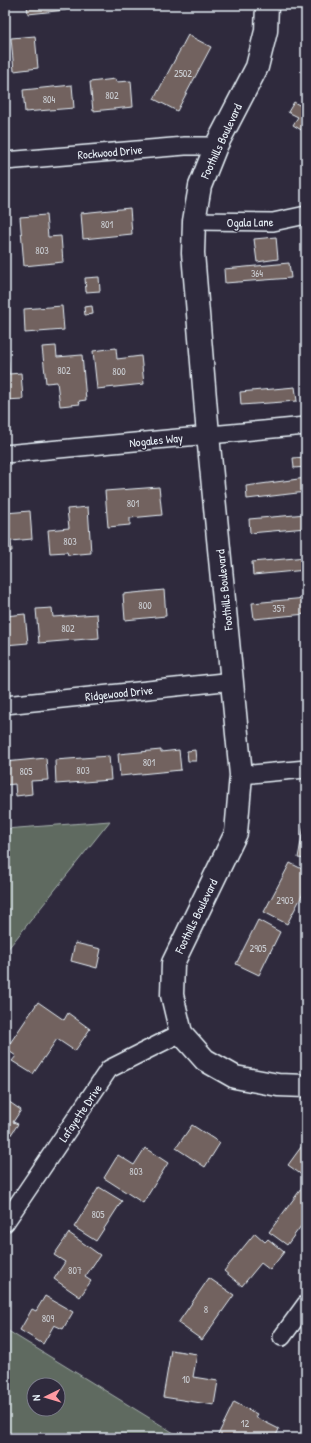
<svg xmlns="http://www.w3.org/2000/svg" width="311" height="1443" viewBox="0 0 311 1443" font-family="'Patrick Hand',sans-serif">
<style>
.green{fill:#5f6b60;stroke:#a4aeac;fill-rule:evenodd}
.building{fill:#72625f;stroke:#e8f1f8}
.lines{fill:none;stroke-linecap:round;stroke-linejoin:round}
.minor-casing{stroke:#e8f1f8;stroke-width:20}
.tertiary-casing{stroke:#e8f1f8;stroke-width:25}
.minor{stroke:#2f2a3d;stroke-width:17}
.tertiary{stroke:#2f2a3d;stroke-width:22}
.labels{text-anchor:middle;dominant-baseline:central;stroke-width:3;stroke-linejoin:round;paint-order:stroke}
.number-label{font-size:10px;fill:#cacdd2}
.street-label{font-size:12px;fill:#e8f1f8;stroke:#2f2a3d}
</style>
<rect width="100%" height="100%" fill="#2f2a3d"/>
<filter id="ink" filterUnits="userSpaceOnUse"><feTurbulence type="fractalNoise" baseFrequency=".025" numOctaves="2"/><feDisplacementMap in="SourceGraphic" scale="8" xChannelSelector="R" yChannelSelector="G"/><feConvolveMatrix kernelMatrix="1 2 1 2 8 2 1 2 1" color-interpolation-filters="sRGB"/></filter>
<g filter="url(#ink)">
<path class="green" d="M110 821 7 950 5 949V829Z
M5 1329 182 1438H5ZM34 1385H58V1409H34Z"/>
<path class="building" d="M27 5H65L66 10 28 14Z
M188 35 211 47 177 111 154 99Z
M35 36 38 68 14 71 11 38Z
M115 79 116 82 131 81 133 107 93 111 90 82Z
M72 85 74 108 25 112 23 90Z
M294 102 306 109V126L303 131 293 125 298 117 288 112Z
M130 208 132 234 83 239 81 213Z
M46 215 48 237 61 236 63 262 24 266 20 217Z
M276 237 278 259 257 262 254 239Z
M289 263 291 278 225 283 224 269Z
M99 277 100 291 86 292 85 278Z
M62 306 64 330 25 333 24 309Z
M92 306 93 314 85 315 84 307Z
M56 346 57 357 82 355 86 400 79 401 80 404 60 406 57 382 46 383 42 347Z
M116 348 117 359 141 356 144 384 97 389 93 351Z
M8 361 9 374 21 373 23 399 5 400V362Z
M295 387 297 401 241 405 240 392Z
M306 457V467L294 468 293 458Z
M306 478V492L247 499 246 486Z
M159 487 162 515 130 518V525L108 527 105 491Z
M88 507 91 553 68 555 67 552 50 553 48 530 69 528 67 509Z
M30 511 32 539 11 541 12 551 5 552V513Z
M306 514V528L250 533 249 519Z
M306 557V570L253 575 252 562Z
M164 590 166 616 125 620 123 594Z
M306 598V614L254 619 252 603Z
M52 608 53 617 97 614 99 638 39 643 36 609Z
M25 614 28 643 5 645V616Z
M161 750V752L179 750 181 770 120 776 118 754Z
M195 750 196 761H188L187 751Z
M109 756 111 780 56 784 55 760Z
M46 758 48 780 31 781 32 794 16 796 15 784 5 785V762Z
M306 814V859L298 858Z
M290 863 306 871V888L287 924 264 912Z
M258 920 280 932 259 975 236 964Z
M75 943 101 949 97 968 71 961Z
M38 1002 64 1020 68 1013 90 1029 75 1051 57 1039 33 1074 12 1061 16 1056 6 1049Z
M5 1099 21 1110 13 1122 18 1124 10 1136 6 1134 5 1135Z
M192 1125 220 1143 205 1167 176 1148Z
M304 1143 306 1144V1178L288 1165Z
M145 1148 168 1163 143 1203 104 1178 118 1155 134 1165Z
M304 1185 306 1187V1230L301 1226 287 1245 269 1232Z
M99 1187 122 1201 96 1241 74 1227Z
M69 1233 100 1255 85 1277 91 1281 80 1297 54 1279 65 1262 54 1255Z
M255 1233 265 1242 268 1239 284 1252 270 1270 261 1263 242 1286 224 1271Z
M209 1278 234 1295 202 1340 178 1323Z
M45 1296 73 1312 63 1329 54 1325 43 1344 20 1330 32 1309 36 1311Z
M171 1350 197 1354 193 1377 218 1381 214 1405 163 1397Z
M234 1402 257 1414 255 1417 279 1429 275 1438H224L218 1435Z"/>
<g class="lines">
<defs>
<path id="minor" d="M5 161 185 146H216
M194 221 273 222 306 215
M5 454 306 426
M5 705 233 681
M241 775 306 769
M5 1223 109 1069 181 1033
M282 1337 306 1304"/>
<path id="tertiary" d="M267 5 266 31 257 67 216 146 200 186 194 221 193 253 208 435 241 775 236 833 173 963 172 995 181 1033 205 1060 235 1077 278 1085 306 1086"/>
</defs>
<use href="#minor" class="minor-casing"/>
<use href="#tertiary" class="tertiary-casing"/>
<use href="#minor" class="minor"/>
<use href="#tertiary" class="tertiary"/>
</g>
</g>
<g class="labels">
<g class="number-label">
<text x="183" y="73">2502</text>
<text x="112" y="95">802</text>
<text x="49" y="99">804</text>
<text x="107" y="224">801</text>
<text x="42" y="250">803</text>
<text x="257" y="273">364</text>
<text x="64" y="370">802</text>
<text x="119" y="371">800</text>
<text x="133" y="503">801</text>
<text x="70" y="541">803</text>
<text x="145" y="605">800</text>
<text x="279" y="608">357</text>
<text x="68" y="628">802</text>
<text x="149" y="762">801</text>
<text x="83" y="770">803</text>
<text x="26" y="771">805</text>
<text x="285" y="900">2903</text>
<text x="258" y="948">2905</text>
<text x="136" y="1171">803</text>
<text x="98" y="1214">805</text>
<text x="75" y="1270">807</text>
<text x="206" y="1309">8</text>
<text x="48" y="1318">809</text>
<text x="186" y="1379">10</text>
<text x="245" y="1423">12</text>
</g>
<g class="street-label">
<text transform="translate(221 141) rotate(-65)">Foothills Boulevard</text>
<text transform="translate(110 152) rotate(-5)">Rockwood Drive</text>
<text transform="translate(250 222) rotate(-1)">Ogala Lane</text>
<text transform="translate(156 440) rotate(-6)">Nogales Way</text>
<text transform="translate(224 590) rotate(-96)">Foothills Boulevard</text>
<text transform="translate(119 693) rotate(-6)">Ridgewood Drive</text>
<text transform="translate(196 916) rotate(-64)">Foothills Boulevard</text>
<text transform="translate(80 1113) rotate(-56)">Lafayette Drive</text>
</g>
</g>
<rect width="311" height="1443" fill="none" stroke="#2f2a3d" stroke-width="20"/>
<rect x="10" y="10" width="291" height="1423" fill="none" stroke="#e8f1f8" stroke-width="1.5" filter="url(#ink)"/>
<g transform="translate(46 1397) rotate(265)"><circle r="19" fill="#2f2a3d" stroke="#797a88"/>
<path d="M0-3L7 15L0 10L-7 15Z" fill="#ff9aa2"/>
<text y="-6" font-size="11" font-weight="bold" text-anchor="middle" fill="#e8f1f8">N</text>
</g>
</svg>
